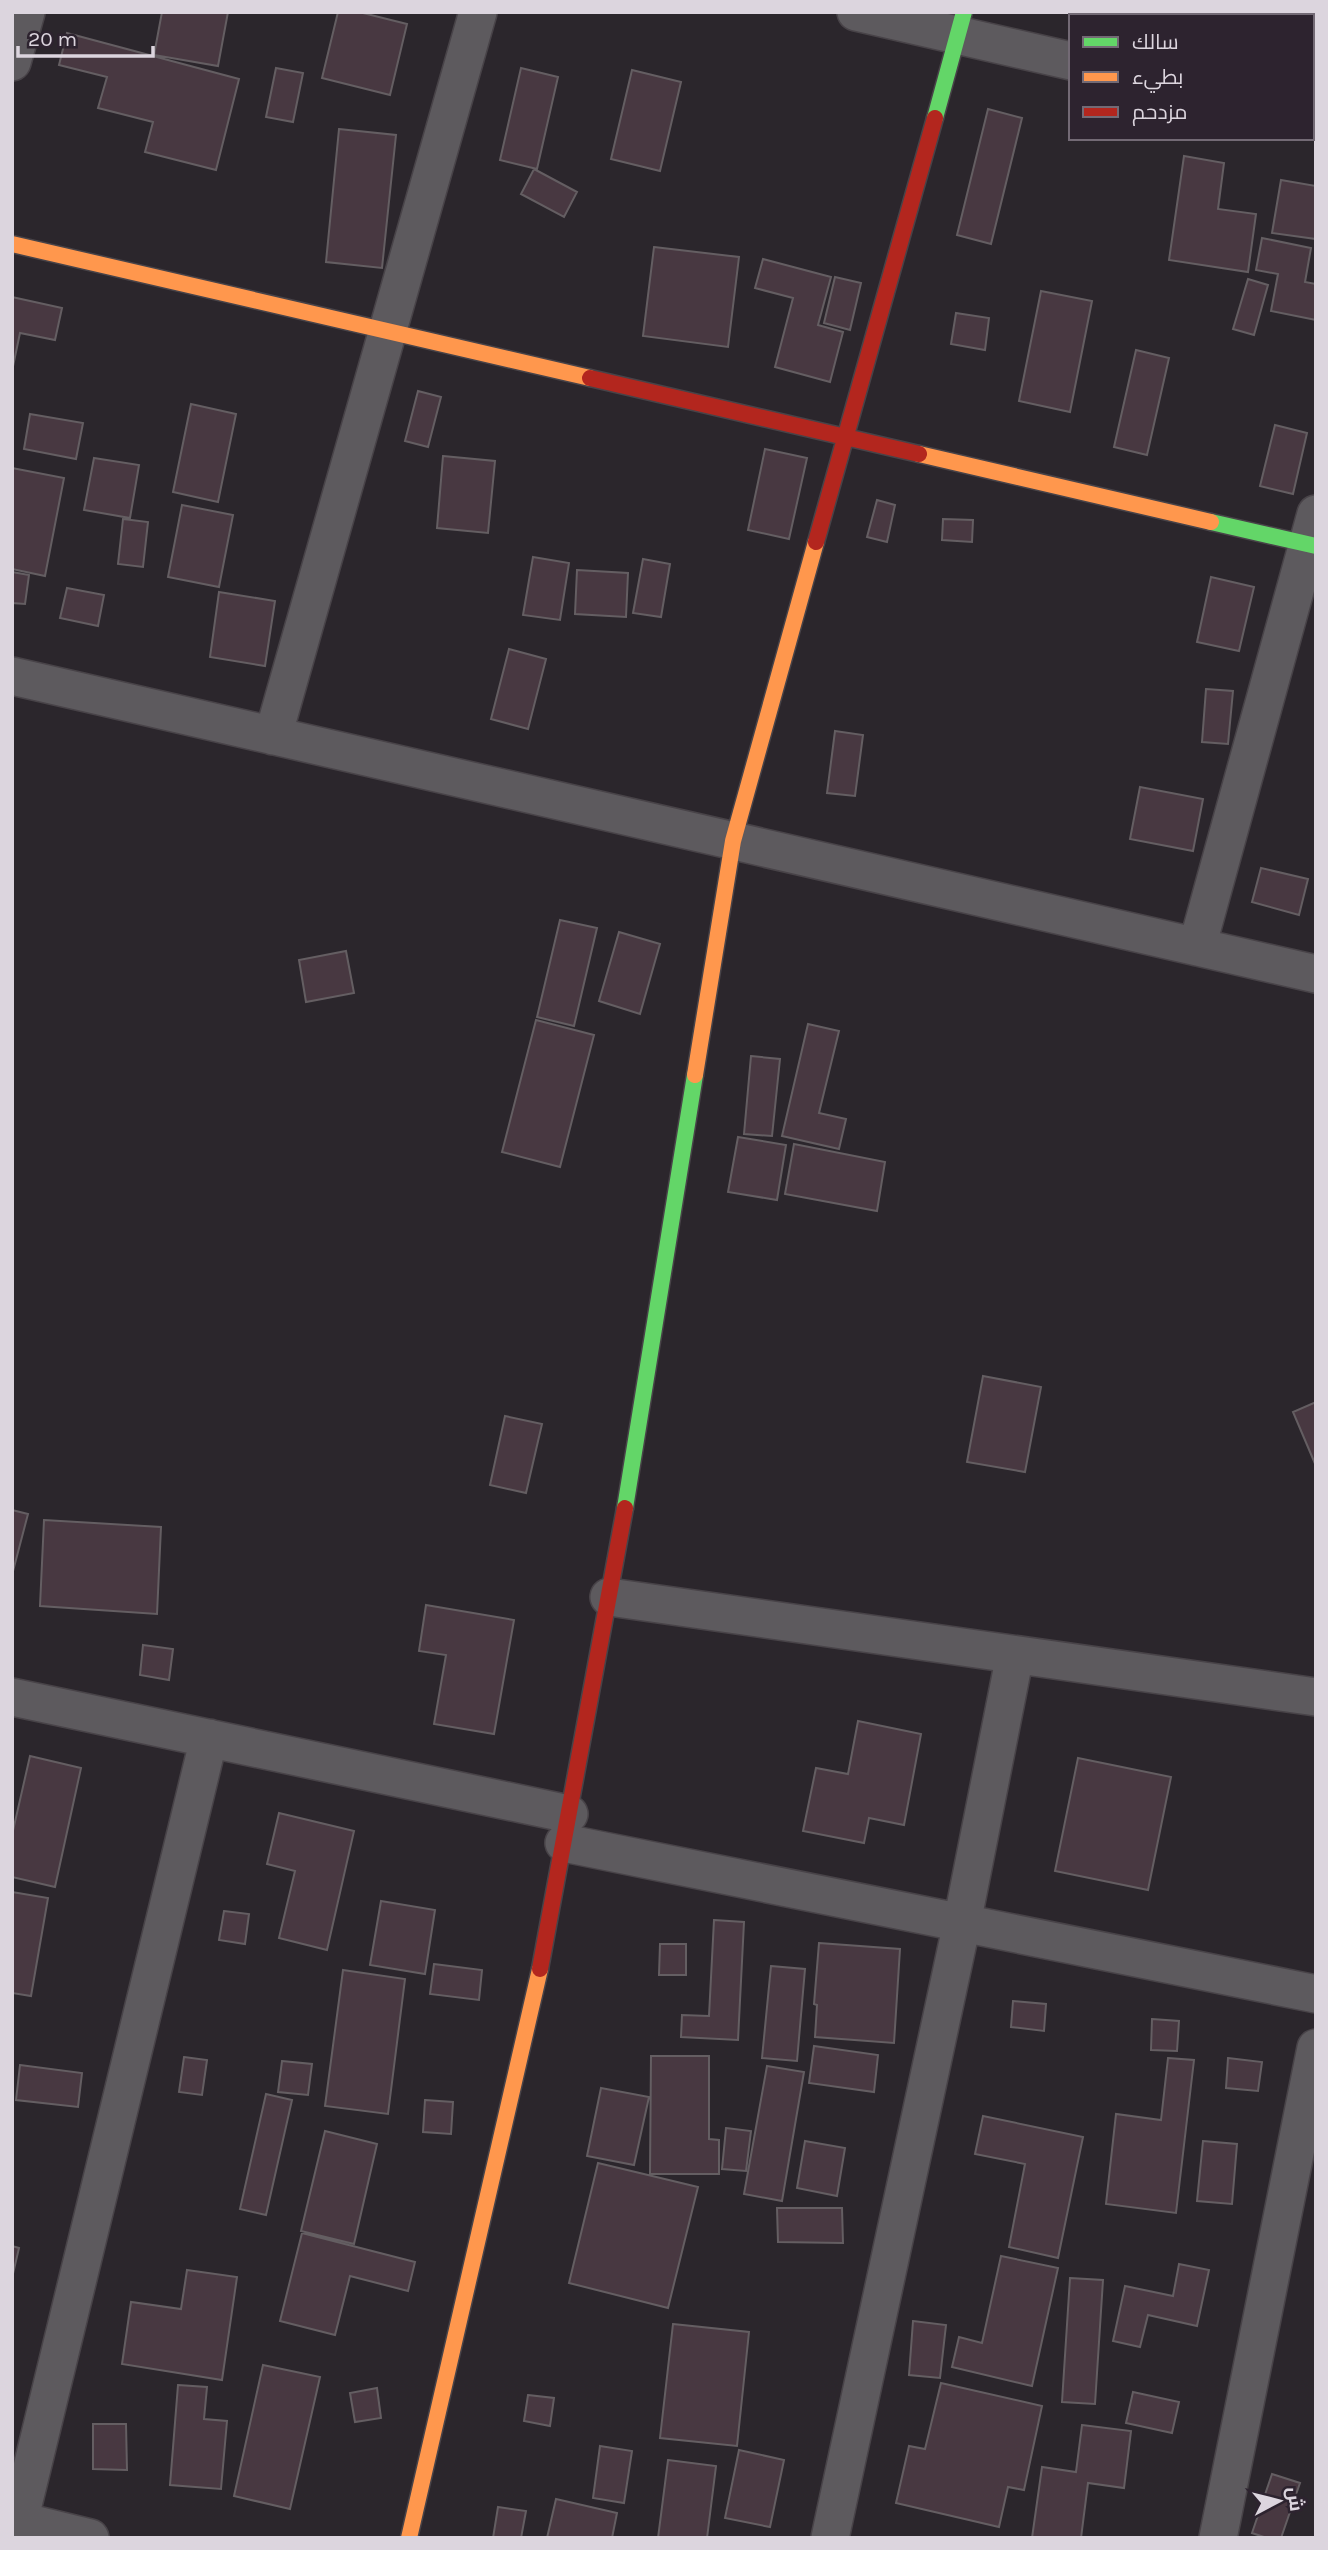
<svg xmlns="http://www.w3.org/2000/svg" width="1328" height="2550" viewBox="0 0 1328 2550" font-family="Karla,Cairo,sans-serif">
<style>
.building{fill:#483841;stroke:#645e62;stroke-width:2}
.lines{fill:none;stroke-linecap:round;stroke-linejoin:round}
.street-casing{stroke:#484348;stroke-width:40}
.fast-casing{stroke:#484348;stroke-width:19}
.slow-casing{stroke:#484348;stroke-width:19}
.jam-casing{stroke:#484348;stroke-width:19}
.street{stroke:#5d5a5e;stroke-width:37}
.fast{stroke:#63d668;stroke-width:16}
.slow{stroke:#ff974d;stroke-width:16}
.jam{stroke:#b3261e;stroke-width:16}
</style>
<rect width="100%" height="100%" fill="#2b262c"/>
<path class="building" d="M162 12H228L218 66 154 55Z
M338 12H359L407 24 390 95 322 78Z
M1174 12H1238L1237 16H1173Z
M67 33 239 79 216 170 145 152 153 122 98 108 107 77 59 65Z
M276 68 303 73 293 122 266 117Z
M521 68 558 77 537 169 500 160Z
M632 70 681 82 660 171 611 159Z
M988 109 1022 118 991 244 957 235Z
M339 129 396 135 382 268 326 262Z
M1184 156 1224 163 1218 209 1256 214 1248 272 1169 260Z
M534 169 577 192 564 217 521 194Z
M1281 180 1316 186V239L1272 233Z
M1262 238 1311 248 1305 282 1316 284V320L1271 311 1278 274 1256 270Z
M654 247 739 257 728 347 643 336Z
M763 259 831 277 818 325 843 332 830 382 775 367 793 298 755 288Z
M835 277 861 283 850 330 824 323Z
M1248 279 1268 285 1254 335 1233 329Z
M1041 291 1092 301 1070 412 1019 401Z
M12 297 62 308 55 340 20 333 12 371Z
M956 313 989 318 985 350 951 344Z
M1136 350 1169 358 1147 455 1114 447Z
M418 391 441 397 428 447 405 441Z
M191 404 236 414 218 502 173 492Z
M30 414 83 423 76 459 24 449Z
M1275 425 1307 433 1293 494 1260 486Z
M765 449 807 458 789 539 748 530Z
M443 456 495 461 488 533 437 528Z
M94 458 139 465 130 518 84 510Z
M12 468 64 478 45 576 12 569Z
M877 500 895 505 887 542 867 537Z
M182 505 233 515 219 587 168 577Z
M123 519 148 522 143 567 118 564Z
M943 519 973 520 972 542 942 540Z
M533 557 569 563 560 620 523 615Z
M643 559 670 564 661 617 633 613Z
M577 570 628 573 626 617 575 614Z
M12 572 29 575 25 604 12 603Z
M1211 577 1254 587 1239 651 1197 642Z
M67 588 104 595 98 626 60 618Z
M219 592 275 601 265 666 210 657Z
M509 649 546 659 528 729 491 719Z
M1206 689 1233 691 1228 744 1202 742Z
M835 731 863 735 855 796 827 793Z
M1140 787 1203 799 1193 851 1130 839Z
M1261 868 1308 879 1299 915 1252 902Z
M560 920 597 928 574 1026 537 1017Z
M619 932 660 944 640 1014 599 1001Z
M346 951 354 993 306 1002 299 960Z
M536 1020 594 1035 560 1167 502 1152Z
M808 1024 839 1031 819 1113 846 1119 839 1149 782 1136Z
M751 1056 780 1059 772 1136 744 1134Z
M738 1137 786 1145 777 1200 728 1192Z
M794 1144 885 1162 877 1211 785 1194Z
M983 1376 1041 1387 1025 1472 967 1462Z
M1316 1402V1466L1293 1412Z
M505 1416 542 1424 526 1493 490 1485Z
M12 1510 28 1514 12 1575Z
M44 1520 161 1527 157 1614 40 1606Z
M426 1605 514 1620 494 1734 434 1724 446 1655 419 1651Z
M143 1645 173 1649 169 1680 140 1675Z
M858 1721 921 1734 904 1825 869 1818 864 1843 803 1831 816 1768 848 1774Z
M30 1756 81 1768 55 1887 12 1877V1835Z
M1078 1758 1171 1777 1148 1890 1055 1871Z
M279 1813 354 1831 327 1950 279 1938 295 1871 267 1864Z
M12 1892 48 1898 31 1996 12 1993Z
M381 1901 435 1910 425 1974 370 1965Z
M224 1911 249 1914 245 1944 219 1940Z
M714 1920 744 1922 738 2040 681 2037 682 2015 709 2016Z
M819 1943 900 1949 894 2043 815 2037 817 2005 814 2004Z
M660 1944H686V1975H659Z
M434 1964 482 1970 479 2000 430 1994Z
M771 1966 805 1969 797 2061 762 2058Z
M343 1970 405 1979 388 2114 325 2106Z
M1013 2001 1046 2004 1044 2031 1011 2027Z
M1152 2019 1179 2021 1177 2051 1151 2050Z
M814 2046 878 2055 874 2092 809 2083Z
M651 2056H709V2139L719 2140V2174H650Z
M184 2057 207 2060 202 2095 179 2092Z
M1168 2058 1194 2060 1176 2213 1106 2204 1116 2114 1161 2120Z
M1228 2058 1262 2062 1258 2091 1226 2088Z
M282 2061 312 2064 308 2095 278 2092Z
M20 2065 82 2073 78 2107 16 2100Z
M767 2066 804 2072 782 2201 744 2194Z
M601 2088 649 2097 634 2165 587 2156Z
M266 2094 292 2100 266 2215 240 2209Z
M425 2100 453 2102 451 2134 423 2132Z
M983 2116 1083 2137 1058 2258 1009 2247 1025 2164 975 2154Z
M726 2128 751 2131 746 2171 722 2169Z
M325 2131 377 2144 354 2244 301 2231Z
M805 2141 845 2148 837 2196 797 2188Z
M1203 2141 1237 2144 1232 2204 1197 2201Z
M598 2163 698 2187 668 2308 569 2283Z
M777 2208H842L843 2243 778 2242Z
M302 2233 415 2262 408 2291 350 2276 335 2335 280 2321Z
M12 2246 19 2248 12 2278Z
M1001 2256 1058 2268 1032 2386 952 2367 959 2337 982 2343Z
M1179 2264 1209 2270 1197 2326 1148 2315 1140 2347 1113 2341 1125 2286 1173 2296Z
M187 2270 237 2277 222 2380 122 2364 131 2302 181 2309Z
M1070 2278 1103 2280 1095 2404 1062 2402Z
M913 2321 946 2325 940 2378 909 2375Z
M673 2324 749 2332 737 2446 660 2438Z
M263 2365 320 2377 290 2509 234 2496Z
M941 2383 1042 2406 1024 2490 1008 2487 999 2527 896 2503 909 2446 925 2449Z
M178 2385 207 2387 204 2419 227 2421 221 2489 170 2485Z
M377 2388 381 2418 355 2422 350 2393Z
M1133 2392 1179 2402 1172 2433 1126 2423Z
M528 2395 554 2398 550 2426 524 2421Z
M93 2424H126L127 2470 93 2469Z
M1082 2425 1131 2431 1124 2488 1088 2483 1081 2538H1032L1042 2467 1076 2472Z
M600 2446 632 2451 624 2503 593 2498Z
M739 2450 784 2460 770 2527 725 2518Z
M668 2460 716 2466 707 2538H658Z
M1272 2474 1300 2483 1281 2538H1267L1252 2533Z
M556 2499 617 2513 612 2538H547Z
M498 2507 526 2511 521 2538H493Z"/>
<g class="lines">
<defs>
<path id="street" d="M856 12 1071 61
M12 62 26 12
M1312 116 1316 117
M12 676 1316 974
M273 736 478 12
M1197 947 1316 514
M609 1597 1316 1697
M12 1697 569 1814
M564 1843 1316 1994
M12 2519 90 2538
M15 2538 209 1738
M830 2538 962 1923 1015 1655
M1218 2538 1316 2048"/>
<path id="fast" d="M935 118 964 12
M1211 522 1316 546
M625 1508 695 1075"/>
<path id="slow" d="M12 244 590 378
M919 454 1211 522
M695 1075 733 841 816 542
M409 2538 540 1969"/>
<path id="jam" d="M590 378 919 454
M816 542 935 118
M540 1969 625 1508"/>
</defs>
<use href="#street" class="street-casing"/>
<use href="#fast" class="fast-casing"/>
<use href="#slow" class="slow-casing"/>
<use href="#jam" class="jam-casing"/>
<use href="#street" class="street"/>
<use href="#fast" class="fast"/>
<use href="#slow" class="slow"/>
<use href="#jam" class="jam"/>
</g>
<rect width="1328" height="2550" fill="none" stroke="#dcd5de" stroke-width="28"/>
<rect x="1069" y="14" width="245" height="126" fill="#2d232f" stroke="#736a75" stroke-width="2"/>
<rect x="1083" y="37" width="35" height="10" fill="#63d668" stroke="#736a75" stroke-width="2"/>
<text x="1132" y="49" font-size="21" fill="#dcd5de">سالك</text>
<rect x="1083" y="72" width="35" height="10" fill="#ff974d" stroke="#736a75" stroke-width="2"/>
<text x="1132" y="84" font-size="21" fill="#dcd5de">بطيء</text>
<rect x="1083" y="107" width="35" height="10" fill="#b3261e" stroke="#736a75" stroke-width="2"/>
<text x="1132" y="119" font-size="21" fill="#dcd5de">مزدحم</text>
<g transform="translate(1279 2501) rotate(83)" stroke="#2d232f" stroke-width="5" paint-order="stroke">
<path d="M0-5L12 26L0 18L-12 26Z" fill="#dcd5de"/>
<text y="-10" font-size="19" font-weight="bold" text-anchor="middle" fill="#dcd5de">ش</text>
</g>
<path d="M18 46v10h135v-10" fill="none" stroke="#dcd5de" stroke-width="3.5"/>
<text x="28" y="46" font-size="21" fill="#dcd5de" stroke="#2d232f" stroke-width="5" paint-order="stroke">20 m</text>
</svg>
